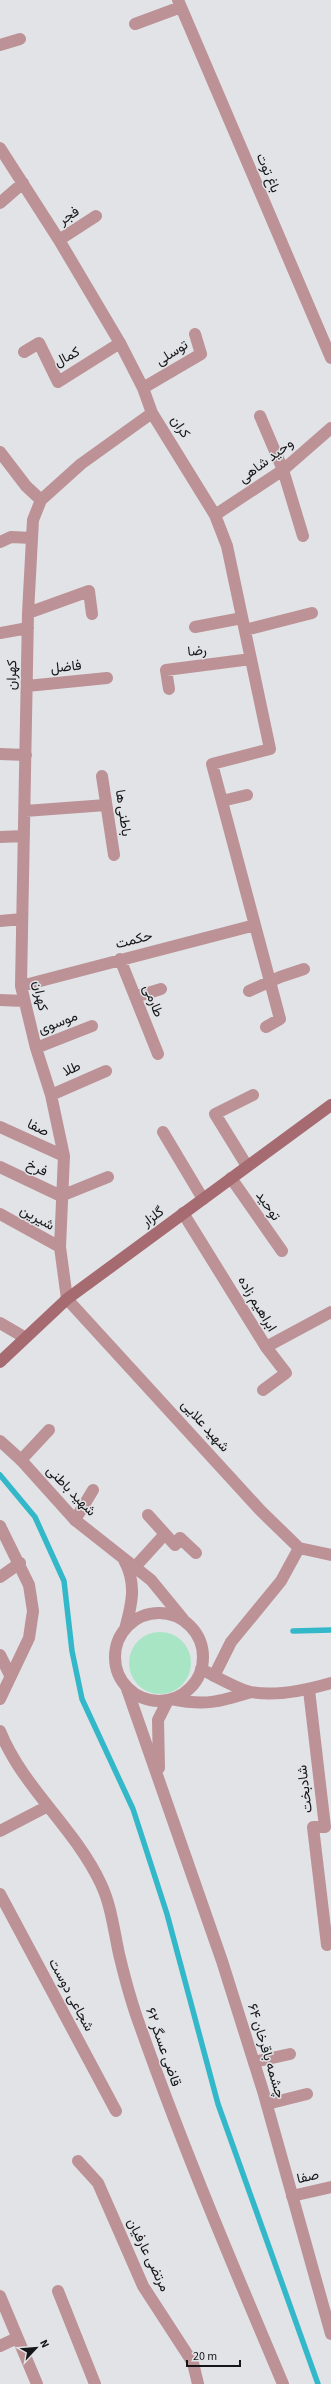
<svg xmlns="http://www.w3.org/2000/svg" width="331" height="2384" viewBox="0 0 331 2384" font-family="'Source Sans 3',Vazirmatn,sans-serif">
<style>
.green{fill:#a8e5c5}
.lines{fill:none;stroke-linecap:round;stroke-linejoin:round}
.stream{stroke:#33b8ca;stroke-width:5.5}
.minor{stroke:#bc9296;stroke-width:12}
.tertiary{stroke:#bc9296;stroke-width:12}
.secondary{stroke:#a66b71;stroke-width:12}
.labels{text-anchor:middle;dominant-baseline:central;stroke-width:3;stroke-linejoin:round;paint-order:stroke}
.street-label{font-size:14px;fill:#161618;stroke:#e1e3e7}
</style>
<rect width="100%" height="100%" fill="#e1e3e7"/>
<path class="green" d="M129 1663a31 31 0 1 1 62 0a31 31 0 1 1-62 0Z"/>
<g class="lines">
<path class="stream" d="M0 1475 35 1517 64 1581 72 1651 82 1699 133 1809 167 1914 218 2104 318 2384
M293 1631 331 1630"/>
<path class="minor" d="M178 0 331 358
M135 24 181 7
M0 45 20 39
M0 148 59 240 120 343 143 388 152 413 215 515 227 546 270 749 212 764 280 1019 266 1027
M0 203 23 183
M59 240 96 216
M24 352 39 343 58 382 120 343
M143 388 201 354 195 334
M152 413 81 464 41 500 33 520 28 613 21 986 36 1048 51 1095 64 1156 60 1247 67 1299 261 1511 299 1548 331 1555
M260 416 283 470 303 536
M0 452 26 486 41 500
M215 515 283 470 331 428
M0 542 11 537 32 538
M28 613 89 591 92 614
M195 627 242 618
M245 630 312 613
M0 633 28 628
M27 686 107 678
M169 689 166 670 251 659
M0 754 26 755
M102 776 114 855
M222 801 247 795
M25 811 106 805
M0 837 24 836
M0 921 22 919
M120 959 158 1054
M21 986 255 925
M249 991 280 977 304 969
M135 997 161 989
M0 1000 24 1001
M36 1048 92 1026
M51 1095 106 1071
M0 1127 64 1156
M163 1132 203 1199
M247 1166 215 1114 253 1095
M0 1167 61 1196 108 1177
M231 1178 282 1251
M183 1213 266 1347 331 1312
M0 1214 60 1247
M0 1323 24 1337
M263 1390 286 1373 266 1347
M21 1460 49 1430
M148 1515 175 1545 180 1538 196 1553
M75 1520 93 1490
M0 1526 29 1585 33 1611 29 1638 0 1699
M135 1567 165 1534
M0 1577 20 1563
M0 1655 10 1675
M214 1676 231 1642 281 1581 299 1548
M309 1690 325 1827H313L327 1945
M0 1731C23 1788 75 1828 101 1884 111 1905 114 1931 119 1954 125 1979 131 2002 140 2026 183 2148 233 2266 283 2384
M0 1831 48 1806
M0 1894 116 2111
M254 2062 290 2054
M267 2104 307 2094
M78 2161 98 2183 143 2286 193 2363 198 2384
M292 2196 331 2187
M58 2291 95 2384
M0 2296 37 2384
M0 2346 17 2338"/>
<path class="tertiary" d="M0 1441 21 1460 75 1520 151 1580 183 1619
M124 1560C137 1584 132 1604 125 1629
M115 1657a44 44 0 1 1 88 0a44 44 0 1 1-88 0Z
M201 1669C215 1676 237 1689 251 1692 277 1697 307 1690 331 1683
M126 1686 222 1961 263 2091 331 2334
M171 1699C205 1706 219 1702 251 1692
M159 1768 158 1720 168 1700"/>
<path class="secondary" d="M0 1362 67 1299 331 1105"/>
</g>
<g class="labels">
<g class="street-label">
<text transform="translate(268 173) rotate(67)">باغ توت</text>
<text transform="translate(69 216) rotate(-33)">فجر</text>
<text transform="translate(172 353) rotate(-32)">توسلی</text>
<text transform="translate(67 357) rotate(-28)">کمال</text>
<text transform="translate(180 427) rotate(56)">کران</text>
<text transform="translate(266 461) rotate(-37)">وحید شاهی</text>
<text transform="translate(197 651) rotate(-7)">رضا</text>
<text transform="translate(66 667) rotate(-6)">فاضل</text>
<text transform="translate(12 675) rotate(-89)">کهران</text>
<text transform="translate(123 813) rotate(82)">باطنی ها</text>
<text transform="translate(134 940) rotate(-14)">حکمت</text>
<text transform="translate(40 996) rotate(79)">کهران</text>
<text transform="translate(153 1001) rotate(68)">طارمی</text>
<text transform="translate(58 1023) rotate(-21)">موسوی</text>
<text transform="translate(72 1069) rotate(-24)">طلا</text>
<text transform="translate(38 1128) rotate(25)">صفا</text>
<text transform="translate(37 1168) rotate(26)">فرخ</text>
<text transform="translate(268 1206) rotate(55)">توحید</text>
<text transform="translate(153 1217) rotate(-36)">گلزار</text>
<text transform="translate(37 1218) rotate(29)">شیرین</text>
<text transform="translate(257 1304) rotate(59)">ابراهیم زاده</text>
<text transform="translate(205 1426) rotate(48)">شهید علایی</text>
<text transform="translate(71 1491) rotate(46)">شهید باطنی</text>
<text transform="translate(305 1789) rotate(-97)">شادبخت</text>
<text transform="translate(71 1995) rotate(62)">شجاعی دوست</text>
<text transform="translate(163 2047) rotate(71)">قاضی عسگر ۶۲</text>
<text transform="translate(266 2051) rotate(73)">چشمه باقرخان ۶۴</text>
<text transform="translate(308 2177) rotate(-13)">صفا</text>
<text transform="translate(148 2255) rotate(64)">مرتضی عارفیان</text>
</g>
</g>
<g transform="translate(36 2348) rotate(64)" stroke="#e1e3e7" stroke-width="3" paint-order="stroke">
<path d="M0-3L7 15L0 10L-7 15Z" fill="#161618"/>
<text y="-6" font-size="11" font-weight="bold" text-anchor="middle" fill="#161618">N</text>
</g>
<path d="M187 2360v6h53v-6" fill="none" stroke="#161618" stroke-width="2"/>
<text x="193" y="2360" font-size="12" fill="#161618" stroke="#e1e3e7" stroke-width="3" paint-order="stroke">20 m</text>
</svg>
